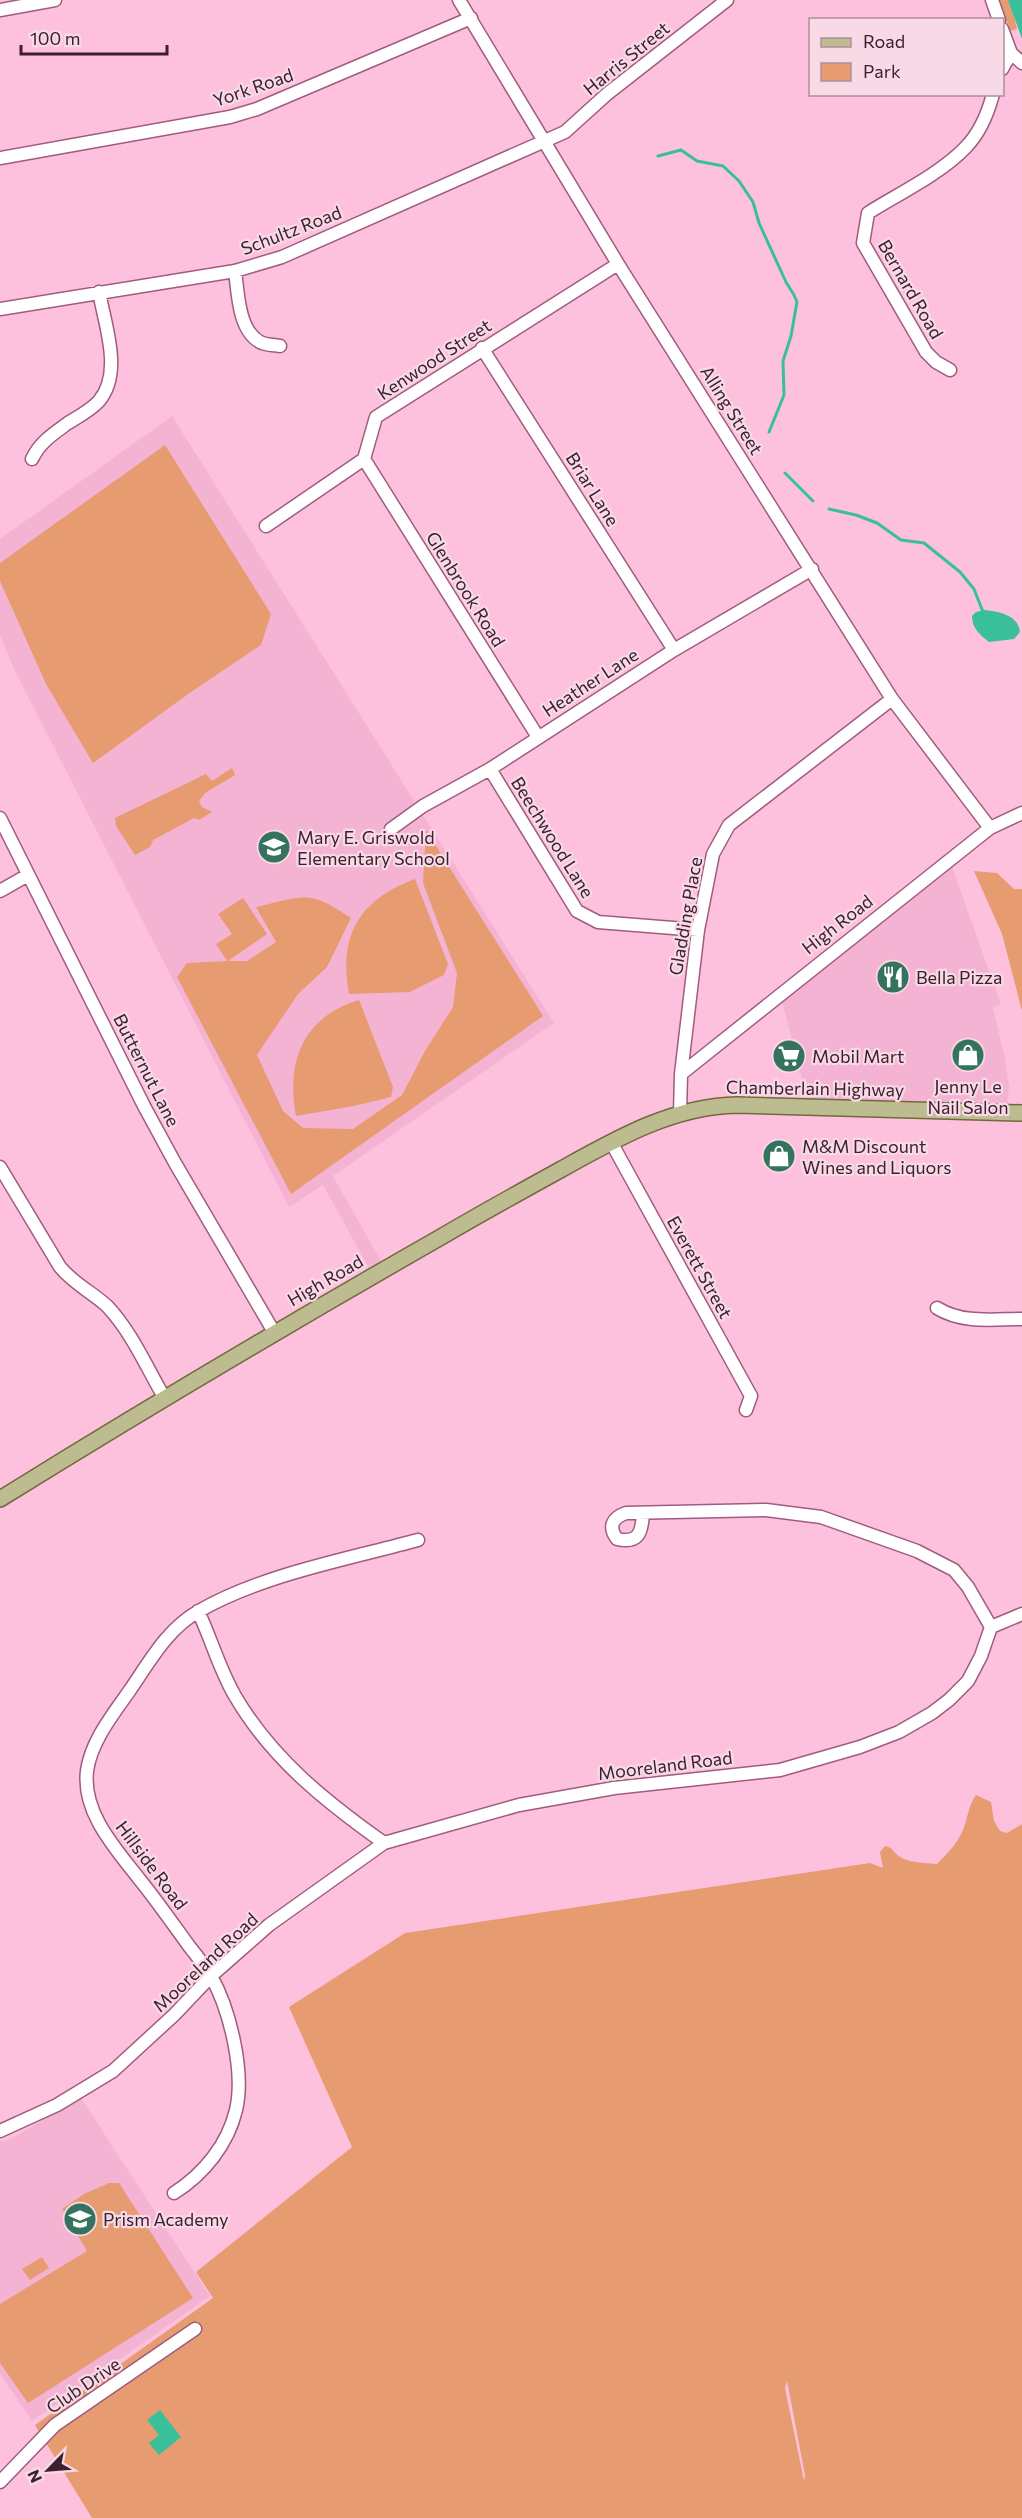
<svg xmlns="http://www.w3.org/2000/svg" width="1022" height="2518" viewBox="0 0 1022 2518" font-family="Commissioner,sans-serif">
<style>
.built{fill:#f4b3d2}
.green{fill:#e69b71;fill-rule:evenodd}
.water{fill:#39bf99}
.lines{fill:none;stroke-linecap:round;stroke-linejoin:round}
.stream{stroke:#39bf99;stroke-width:3}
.minor-casing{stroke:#9f5c7e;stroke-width:15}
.major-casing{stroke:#72693e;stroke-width:18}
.minor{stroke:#fff;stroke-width:12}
.major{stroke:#bcbc90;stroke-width:15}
.labels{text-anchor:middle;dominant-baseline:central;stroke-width:4.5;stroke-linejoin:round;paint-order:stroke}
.street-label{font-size:18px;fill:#3c202e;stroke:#f8d9e6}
.poi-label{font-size:18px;fill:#3c202e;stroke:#f8d9e6;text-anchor:start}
</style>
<rect width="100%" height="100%" fill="#fec1dd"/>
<path class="built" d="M172 416 554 1023 333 1176 382 1263 370 1270 323 1185 289 1207 15 671 0 635V539Z
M952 867 1001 1004 993 1008 1005 1059 1009 1087 1007 1107 808 1101 782 1001Z
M81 2098 210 2296 32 2421 0 2374V2142L12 2138Z"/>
<path class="green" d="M999 0H1010L1017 29 1010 31Z
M165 445 271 614 261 645 191 692 93 763 46 684 0 581V563Z
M232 768 235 775 205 793 199 801 202 807 212 812 199 820 194 818 153 840 150 847 135 855 116 826 115 818 206 774 212 781Z
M426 830 543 1016 291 1194 177 977 187 963 227 961 216 944 232 934 218 914 243 898 267 934 228 961H247L276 942 256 907C305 896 308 889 351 918L327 967 298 994 257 1055 283 1111 303 1128 353 1129 402 1095 425 1051 453 1007 457 973 423 883Z
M974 871 997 873 1014 889H1022V1011L1002 934Z
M415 879 448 964 444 975 410 992 349 994C338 935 360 899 415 879Z
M359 1000 393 1087 391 1097 354 1106 296 1116C286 1061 303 1017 359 1000Z
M976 1795 991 1802 994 1821 1000 1831 1007 1833 1022 1824V2518H92L35 2425 213 2298 196 2272 352 2147 289 2007 405 1933 870 1863 883 1868 880 1852 885 1846 891 1848C902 1864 919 1862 937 1864 947 1854 957 1844 963 1830 968 1818 968 1806 976 1795ZM787 2381 805 2475 804 2481 785 2388Z
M109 2183H119L193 2298 28 2403 0 2363V2304L87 2251 62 2209 84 2194Z
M42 2257 49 2268 30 2280 22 2269Z"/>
<path class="water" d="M1008 0H1022V39Z
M985 610C1000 612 1018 615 1020 632L1014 639 989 642C980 635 972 628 972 616L976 612Z
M160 2410 181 2437 159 2455 149 2443 159 2435 147 2420Z"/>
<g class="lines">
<path class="stream" d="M658 156 681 150 697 161 723 166 739 181 753 202 759 223 786 282 794 295 797 302 791 336 783 361 784 395 769 432
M785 473 813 501
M829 509 856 515 877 523 901 540 924 543 960 572 974 589 983 612"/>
<defs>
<path id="minor" d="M459 0 618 264 892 699 990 828
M992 0 999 20
M0 10 55 0
M1002 29 1011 53 1022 63
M1002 69 1011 53
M0 158 230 117 257 109 471 18
M235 271C238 292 238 330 260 342 265 345 274 345 280 346
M0 309 235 271 282 257 565 132 607 94 727 0
M482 348 674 650
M950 370 936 362 926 352 863 243 868 213C898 194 940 174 965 148 979 134 988 113 993 94
M32 459C40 442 53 434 68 423 78 417 91 410 99 401 123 373 105 325 99 292
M364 459 538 737
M266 526 364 459 376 417 618 264
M490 769 577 911 598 922 698 930
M0 818 144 1106 175 1163 274 1332
M391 829 423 806 490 769 674 650 812 569
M0 891 28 875
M681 1074 990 828 1022 813
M680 1114 681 1074 698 930 713 854 729 825 892 699
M611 1142 751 1396 746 1410
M0 1167 60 1267C75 1285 92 1292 107 1306 131 1331 147 1368 164 1397
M937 1308C963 1324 993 1319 1022 1319
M198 1611C211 1638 220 1671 235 1696 271 1758 326 1802 384 1843
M991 1627 1022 1614
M0 2131 57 2105 113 2071 174 2015 211 1976 269 1925 384 1843 519 1805 614 1788 780 1770 860 1747 899 1732 932 1713 949 1700 968 1681 981 1656 991 1627 968 1587 954 1570 917 1551 821 1517 766 1510 626 1513C612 1518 608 1527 617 1539 639 1544 642 1532 643 1513
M174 2193C204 2174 228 2144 236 2110 245 2072 230 2010 211 1976 205 1966 197 1956 189 1946 173 1924 157 1901 140 1880 116 1849 82 1813 87 1771 91 1741 114 1713 130 1690 150 1661 168 1628 199 1611 261 1575 348 1559 418 1540
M0 2482 55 2425 195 2329"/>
<path id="major" d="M0 1499C145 1409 292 1322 441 1237 480 1214 520 1192 560 1170 614 1140 672 1106 737 1105L1022 1113"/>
</defs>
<use href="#minor" class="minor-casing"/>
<use href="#major" class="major-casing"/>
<use href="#minor" class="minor"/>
<use href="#major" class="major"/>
</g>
<defs>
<symbol id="school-disc" viewBox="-11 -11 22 22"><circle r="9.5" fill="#35735f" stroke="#f8d9e6"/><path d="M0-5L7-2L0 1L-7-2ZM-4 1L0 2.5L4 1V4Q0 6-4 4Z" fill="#fff"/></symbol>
<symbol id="restaurant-disc" viewBox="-11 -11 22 22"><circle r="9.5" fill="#35735f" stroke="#f8d9e6"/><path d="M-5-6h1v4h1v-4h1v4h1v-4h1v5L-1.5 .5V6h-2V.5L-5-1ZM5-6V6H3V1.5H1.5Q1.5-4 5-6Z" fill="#fff"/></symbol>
<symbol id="shop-disc" viewBox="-11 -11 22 22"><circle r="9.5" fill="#35735f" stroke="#f8d9e6"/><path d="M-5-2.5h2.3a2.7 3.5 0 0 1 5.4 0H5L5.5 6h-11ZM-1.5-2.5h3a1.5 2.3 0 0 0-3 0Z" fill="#fff"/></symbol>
<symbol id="supermarket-disc" viewBox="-11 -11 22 22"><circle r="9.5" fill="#35735f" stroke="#f8d9e6"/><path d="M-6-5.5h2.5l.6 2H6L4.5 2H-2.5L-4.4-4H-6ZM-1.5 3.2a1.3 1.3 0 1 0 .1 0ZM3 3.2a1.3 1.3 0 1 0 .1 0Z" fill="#fff"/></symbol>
</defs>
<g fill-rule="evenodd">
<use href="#school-disc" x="255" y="828" width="38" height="38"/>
<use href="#restaurant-disc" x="874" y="958" width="38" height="38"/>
<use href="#shop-disc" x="949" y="1036" width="38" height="38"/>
<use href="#supermarket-disc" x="770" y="1037" width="38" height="38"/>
<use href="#shop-disc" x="760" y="1137" width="38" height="38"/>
<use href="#school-disc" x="61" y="2200" width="38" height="38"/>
</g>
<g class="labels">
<g class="street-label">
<text transform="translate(626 58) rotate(-39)">Harris Street</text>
<text transform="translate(253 87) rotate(-19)">York Road</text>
<text transform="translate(291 230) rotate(-21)">Schultz Road</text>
<text transform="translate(911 289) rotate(60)">Bernard Road</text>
<text transform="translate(434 359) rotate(-33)">Kenwood Street</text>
<text transform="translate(732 410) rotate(58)">Alling Street</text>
<text transform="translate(593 489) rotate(58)">Briar Lane</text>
<text transform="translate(466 589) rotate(58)">Glenbrook Road</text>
<text transform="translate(590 682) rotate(-33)">Heather Lane</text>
<text transform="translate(553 837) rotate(58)">Beechwood Lane</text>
<text transform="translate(685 916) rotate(-80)">Gladding Place</text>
<text transform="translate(837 924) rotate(-38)">High Road</text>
<text transform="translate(147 1070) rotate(63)">Butternut Lane</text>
<text transform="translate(815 1088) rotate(1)">Chamberlain Highway</text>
<text transform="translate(700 1267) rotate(61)">Everett Street</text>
<text transform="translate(325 1280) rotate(-30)">High Road</text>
<text transform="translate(665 1765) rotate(-7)">Mooreland Road</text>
<text transform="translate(152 1865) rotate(53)">Hillside Road</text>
<text transform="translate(205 1962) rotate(-43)">Mooreland Road</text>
<text transform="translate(83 2385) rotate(-34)">Club Drive</text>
</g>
<g class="poi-label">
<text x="297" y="837">Mary E. Griswold<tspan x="297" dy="21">Elementary School</tspan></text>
<text x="916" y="977">Bella Pizza</text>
<text x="812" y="1056">Mobil Mart</text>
<text x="968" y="1086" text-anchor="middle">Jenny Le<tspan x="968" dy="21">Nail Salon</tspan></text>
<text x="802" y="1146">M&amp;M Discount<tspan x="802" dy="21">Wines and Liquors</tspan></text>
<text x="103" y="2219">Prism Academy</text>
</g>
</g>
<rect x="809" y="18" width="195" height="78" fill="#f8d9e6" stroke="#ad8f9c" stroke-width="1.5"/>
<rect x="821" y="38" width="30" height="9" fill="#bcbc90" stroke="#ad8f9c" stroke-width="1.5"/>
<text x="863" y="48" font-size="18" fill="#3c202e">Road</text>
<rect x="821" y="63" width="30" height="18" fill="#e69b71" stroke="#ad8f9c" stroke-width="1.5"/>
<text x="863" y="78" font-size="18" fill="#3c202e">Park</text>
<g transform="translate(48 2470) rotate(245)" stroke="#f8d9e6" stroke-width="4.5" paint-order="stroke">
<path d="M0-4.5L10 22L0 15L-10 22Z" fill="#3c202e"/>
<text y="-9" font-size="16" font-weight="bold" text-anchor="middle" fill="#3c202e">N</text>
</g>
<path d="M21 45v9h146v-9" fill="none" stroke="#3c202e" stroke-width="3"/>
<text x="30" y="45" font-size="18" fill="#3c202e" stroke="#f8d9e6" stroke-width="4.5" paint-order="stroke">100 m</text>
</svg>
